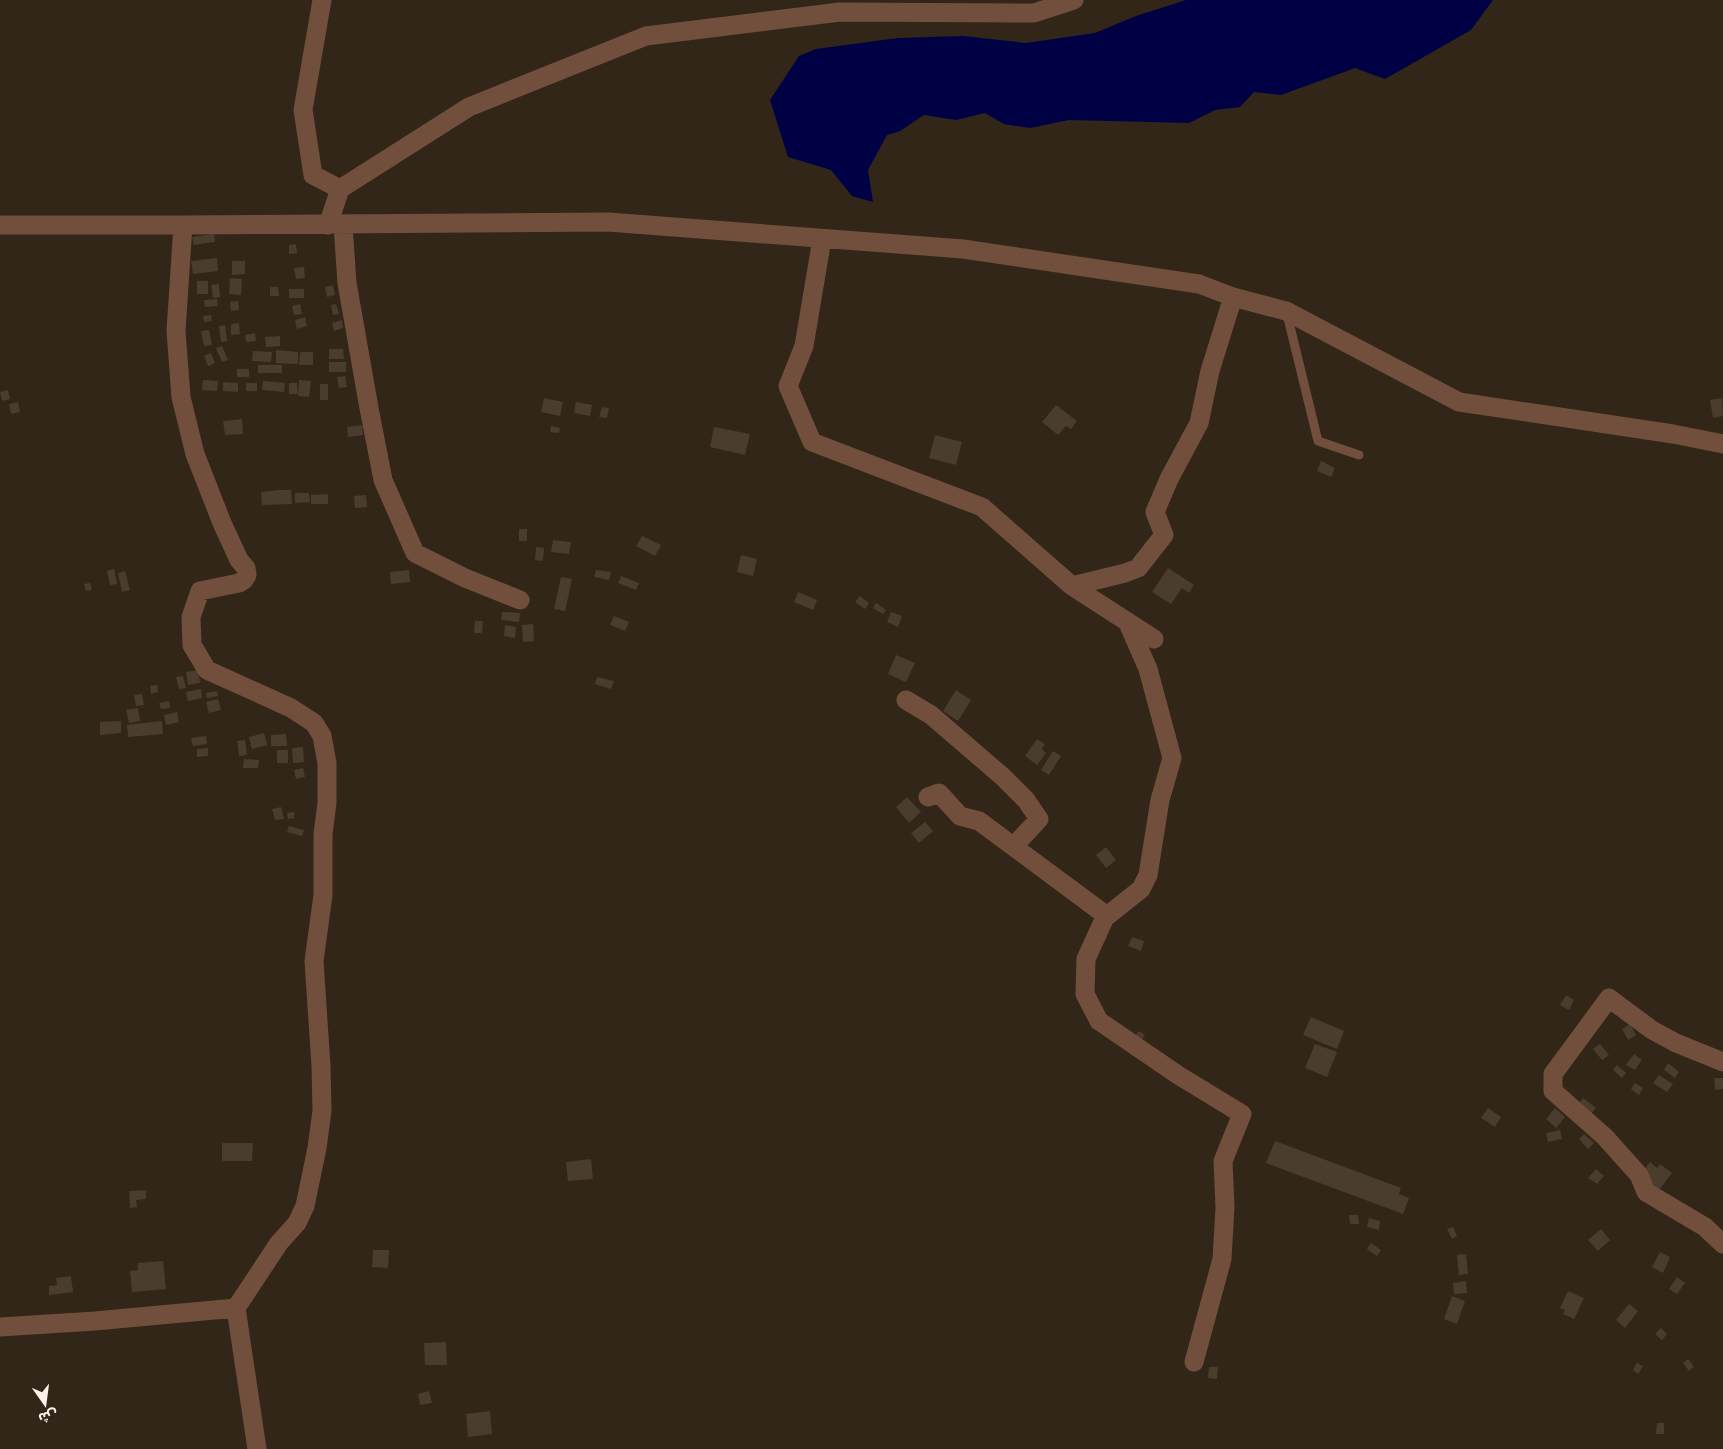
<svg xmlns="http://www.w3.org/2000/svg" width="1723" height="1449" viewBox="0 0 1723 1449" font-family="Ubuntu,'Noto Sans Arabic',sans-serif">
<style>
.water{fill:#004}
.building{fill:#4a3d2e}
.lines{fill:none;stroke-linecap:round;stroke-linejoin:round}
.lane{stroke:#724f3c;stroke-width:9}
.street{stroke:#724f3c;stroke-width:19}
</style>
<rect width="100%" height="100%" fill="#322618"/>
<path class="water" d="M1186 0H1493L1471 30 1385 79 1355 68 1281 95 1254 92 1240 107 1215 110 1189 123 1069 120 1030 128 1004 124 985 113 956 120 924 115 900 131 887 135 868 170 873 202 852 196 831 170 788 157 770 100 799 56 816 49 898 38 963 36 1026 43 1095 33 1136 16Z"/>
<path class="building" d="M214 234 215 242 194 245 192 237Z
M296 244 297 253 289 254V245Z
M217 258 218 271 193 274 191 261Z
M232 261H245V274L232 275Z
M304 267 305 278 296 279 294 268Z
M230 278 242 279 241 295 229 294Z
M197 281H208V294H197Z
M219 284 220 297 213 298 211 285Z
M333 285 335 295 327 297 325 287Z
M270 287H278L279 296H270Z
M289 289H304V298H289Z
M217 299 218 306 205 307 204 300Z
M238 301 239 310 231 311 230 302Z
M300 304 302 314 294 315 292 306Z
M336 304 339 314 333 315 331 305Z
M211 315 212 321 204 322 203 316Z
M305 317 307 326 297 329 295 320Z
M342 320 343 328 334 331 332 323Z
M239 323 240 334 231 335V324Z
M225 325 227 341 221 342 219 326Z
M209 330 212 345 204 346 201 331Z
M255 333 256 341 246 342 245 335Z
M280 336V346L266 347 265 337Z
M222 346 228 360 222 362 216 348Z
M329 349H343L344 359H329Z
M276 350 298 352V364L276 363Z
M253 351 272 352 271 362 252 361Z
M300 352H313V365H299Z
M211 353 215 363 208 366 204 356Z
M329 362H346V372H329Z
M258 365H282V373H258Z
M237 369H249V377H237Z
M345 376 347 387 339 388 337 377Z
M203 380 218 381 217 391 202 390Z
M299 380 311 381 309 397 298 396Z
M263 381 285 383 284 392 262 390Z
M223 382 238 383V392L223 391Z
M246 383H257V391H246Z
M289 383H297L298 394H289Z
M320 384H328V400H320Z
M8 390 10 399 2 401 0 392Z
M544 398 563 402 560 416 541 412Z
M1722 398 1723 416 1713 418 1710 400Z
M18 402 20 412 11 414 9 404Z
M576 402 592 405 590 416 574 413Z
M1056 405 1077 421 1071 429 1066 426 1058 435 1042 422Z
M602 407 609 408 607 418 599 417Z
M242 419 243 434 225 435 223 421Z
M362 425 363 435 348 437 347 427Z
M551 426 560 428 559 433 550 432Z
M714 427 750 434 745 455 710 447Z
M935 435 962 442 956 465 929 458Z
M1321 461 1335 468 1331 477 1317 471Z
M278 490H291L292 504 262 505 261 492Z
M295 493H309L310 502 295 503Z
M328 494V504H311V495Z
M366 495 367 507 355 508 354 496Z
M519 529H527V541H519Z
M642 536 661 545 655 556 636 546Z
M553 540 571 542 569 554 551 552Z
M536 547 544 548 543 561 535 560Z
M741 555 757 559 753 576 737 572Z
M1168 568 1194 585 1189 593 1182 588 1171 604 1152 592Z
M114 569 117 584 110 585 107 571Z
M409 570 410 582 391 584 390 572Z
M596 570 611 572 609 580 594 577Z
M125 571 130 590 122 592 118 573Z
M621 576 639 583 636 590 618 583Z
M561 577 572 579 565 611 554 609Z
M90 583 92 590 86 591 84 584Z
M798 592 817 600 813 610 794 602Z
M860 596 869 603 865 609 855 602Z
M876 603 886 610 883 614 873 608Z
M502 612 520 613 519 622 501 620Z
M891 612 902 616 898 627 887 622Z
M614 616 629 622 625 631 610 625Z
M475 621H483L482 633H474Z
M533 624 534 641 523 642 522 625Z
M505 625 516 627 515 638 504 636Z
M896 655 915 663 906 682 888 674Z
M198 670 200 683 188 685 186 672Z
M183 676 186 688 179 689 176 677Z
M597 677 614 681 611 689 595 684Z
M157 685 158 692 151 694 150 686Z
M201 689 202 698 188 701 186 692Z
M956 690 971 700 958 721 943 711Z
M217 691 218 696 207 698 206 693Z
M142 694 144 705 136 706 134 695Z
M218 699 221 710 209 713 206 702Z
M169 701 170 708 161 709 159 703Z
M138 708 140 721 129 723 126 710Z
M177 712 179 722 166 725 164 715Z
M121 721V733L100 735V722Z
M162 721 163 734 128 737 127 725Z
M264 733 267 745 252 749 249 737Z
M286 734 287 746H271V735Z
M206 736 207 744 193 746 191 738Z
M1037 739 1045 744 1042 749 1046 753 1037 765 1025 756Z
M245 740 247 755 239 756 237 741Z
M303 747 304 762 293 763 292 748Z
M208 748V756L197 757V749Z
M277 750H288V763H277Z
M1053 751 1061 756 1049 775 1041 770Z
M244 759 259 760 258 768H243Z
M303 768 305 777 296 779 294 770Z
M907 797 921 812 909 823 896 807Z
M281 807 284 819 275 820 272 809Z
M294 812V818L288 819 287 813Z
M925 822 933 831 919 843 911 833Z
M289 826 304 830 302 836 287 832Z
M1106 847 1116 860 1106 868 1096 855Z
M1132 937 1144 941 1141 951 1128 946Z
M1566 995 1574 1000 1569 1010 1560 1005Z
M1311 1017 1344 1031 1337 1049 1303 1035Z
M1630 1024 1636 1035 1628 1040 1622 1029Z
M1139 1031 1145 1035 1139 1044 1132 1039Z
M1315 1044 1337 1052 1327 1077 1305 1068Z
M1600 1044 1609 1055 1602 1060 1593 1049Z
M1634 1054 1642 1060 1635 1070 1626 1065Z
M1668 1063 1679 1072 1675 1078 1664 1070Z
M1617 1065 1626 1073 1622 1078 1613 1070Z
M1659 1075 1673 1084 1667 1092 1653 1083Z
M1714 1078H1723V1089L1715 1090Z
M1635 1083 1643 1088 1639 1095 1631 1089Z
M1583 1098 1596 1108 1589 1116 1577 1106Z
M1488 1108 1501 1117 1495 1127 1481 1118Z
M1555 1108 1565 1117 1556 1128 1546 1119Z
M1560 1130 1562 1139 1548 1142 1546 1133Z
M1584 1134 1594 1143 1588 1149 1579 1139Z
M1275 1141 1401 1188 1399 1194 1409 1198 1403 1214 1266 1163Z
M222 1143H253L252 1161H222Z
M591 1159 593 1179 568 1181 566 1162Z
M1650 1162 1657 1168 1660 1164 1672 1173 1659 1190 1640 1175Z
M1596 1169 1604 1176 1597 1184 1588 1178Z
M146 1190V1199L136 1200 137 1207 130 1208 129 1191Z
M1349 1215H1358L1359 1224H1350Z
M1369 1218 1380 1221 1379 1230 1367 1227Z
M1453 1227 1457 1236 1452 1239 1447 1229Z
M1601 1229 1610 1240 1598 1251 1588 1240Z
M1371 1243 1381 1250 1377 1256 1367 1249Z
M373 1250H389L388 1268 372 1267Z
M1660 1252 1670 1257 1663 1273 1652 1267Z
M1466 1254 1468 1274 1459 1275 1457 1255Z
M163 1261 166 1289 132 1292 130 1271 138 1270V1263Z
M71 1276 73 1292 49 1295V1286L57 1285 56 1278Z
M1677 1277 1685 1283 1677 1294 1669 1289Z
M1466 1281 1467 1293 1454 1294 1453 1283Z
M1568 1291 1584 1298 1574 1319 1563 1314 1565 1310 1560 1308Z
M1452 1296 1465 1301 1457 1324 1444 1319Z
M1629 1304 1638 1311 1625 1328 1616 1320Z
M1661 1328 1667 1334 1662 1340 1655 1334Z
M446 1342 447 1365H425L424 1343Z
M1688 1359 1694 1367 1689 1371 1683 1363Z
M1637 1363 1643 1366 1638 1374 1633 1370Z
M1209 1367H1218L1217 1379 1208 1378Z
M429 1391 432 1403 420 1405 418 1394Z
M490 1411 492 1434 468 1437 466 1414Z
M1657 1423H1664V1434H1656Z"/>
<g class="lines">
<path class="lane" d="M1287 314 1318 441 1359 455"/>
<path class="street" d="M322 0 303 110 313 175 340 189
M0 225H183L608 222 963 249 1199 284 1233 297 1286 311 1459 402 1673 434 1723 444
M183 225 176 331 181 397 195 454 222 523 239 560 246 568 247 575 244 580 239 583 200 591 191 617 192 645 207 670 291 708 314 723 322 736 327 763V803L323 834V895L314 961 321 1066 322 1111 317 1148 305 1206 297 1223 279 1243 236 1308 257 1449
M328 225 340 189 469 107 646 36 840 12 1034 13 1074 0
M343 225 347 283 369 408 383 480 415 553 465 578 520 600
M822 239 804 346 788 386 812 442 982 507 1072 586
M1154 639 1072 586 1125 573 1138 568 1164 535 1155 512 1169 479 1199 423 1210 371 1233 297
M906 700 931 715 1003 777 1026 800 1039 819 1014 846
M928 797 939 793 960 816 979 821 1107 916 1141 889 1148 875 1160 800 1172 758 1148 669 1127 621
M1106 915 1086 959 1085 994 1099 1021 1178 1075 1242 1114 1223 1161 1225 1207 1222 1259 1194 1362
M1723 1062 1676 1043 1652 1030 1609 998 1553 1074V1091L1605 1137 1639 1175 1646 1192 1705 1227 1723 1244
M0 1327 95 1321 236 1308"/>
</g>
<g transform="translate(45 1404) rotate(166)" stroke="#322618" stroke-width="4" paint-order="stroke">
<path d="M0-4L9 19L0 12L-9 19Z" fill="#faf1e8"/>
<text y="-8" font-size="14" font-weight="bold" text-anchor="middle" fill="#faf1e8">ش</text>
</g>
</svg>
